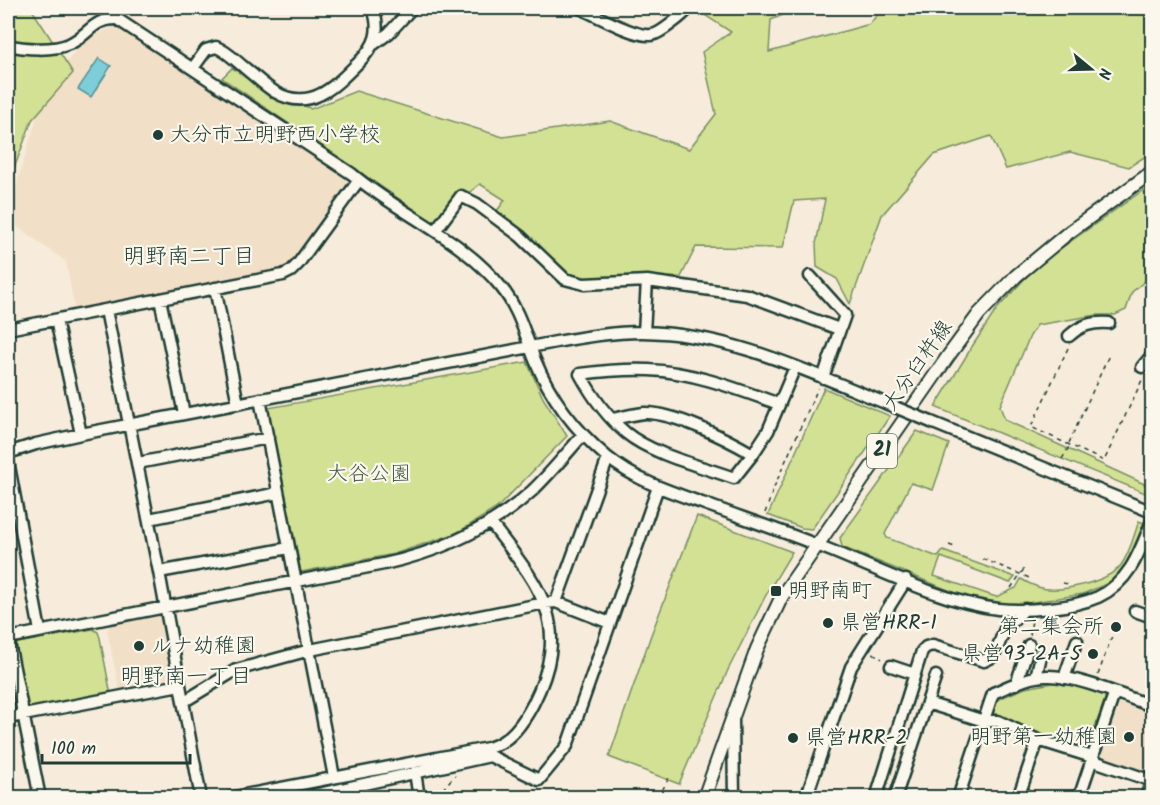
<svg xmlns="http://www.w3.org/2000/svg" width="1160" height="805" viewBox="0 0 1160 805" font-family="Kalam,'Klee One',sans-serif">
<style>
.built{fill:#f2dfc7}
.green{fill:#d2e194;stroke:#788f64;stroke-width:1.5}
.water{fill:#7dced8;stroke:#579496;stroke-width:1.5}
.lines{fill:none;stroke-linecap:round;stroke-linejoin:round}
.minor-casing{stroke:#1f3d34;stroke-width:15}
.major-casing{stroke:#1f3d34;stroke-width:16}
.path{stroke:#1f3d34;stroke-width:1.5;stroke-dasharray:4.5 4.5;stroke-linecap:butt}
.minor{stroke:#fbf7ec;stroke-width:10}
.major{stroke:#fbf7ec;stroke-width:12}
.minor-bridge-casing{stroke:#1f3d34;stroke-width:15;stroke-linecap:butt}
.minor-bridge{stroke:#fbf7ec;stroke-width:10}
.poi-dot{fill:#1f3d34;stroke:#fbf7ec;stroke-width:2}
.labels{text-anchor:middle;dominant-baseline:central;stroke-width:4.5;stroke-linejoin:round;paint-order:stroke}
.shield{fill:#fbf7ec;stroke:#61756b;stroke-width:1.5}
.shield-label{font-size:20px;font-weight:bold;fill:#1f3d34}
.poi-label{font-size:21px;fill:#1f3d34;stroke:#fbf7ec;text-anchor:start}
.street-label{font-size:21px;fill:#1f3d34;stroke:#fbf7ec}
.park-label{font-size:21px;fill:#435e47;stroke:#fbf7ec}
.neighbourhood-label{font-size:22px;fill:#1f3d34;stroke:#fbf7ec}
</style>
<rect width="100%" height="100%" fill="#f7ecdb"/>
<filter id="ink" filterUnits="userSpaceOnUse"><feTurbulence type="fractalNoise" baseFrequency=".0167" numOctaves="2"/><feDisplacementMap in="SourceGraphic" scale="12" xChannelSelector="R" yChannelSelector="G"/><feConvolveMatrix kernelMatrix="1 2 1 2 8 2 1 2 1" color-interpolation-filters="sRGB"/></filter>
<g filter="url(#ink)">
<path class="built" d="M117 25 351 178V184L290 268 75 311 66 262 8 220V212L45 91 80 45 90 37Z
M159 616 163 619 175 677 172 682 124 691 119 688 107 630 110 625Z
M1122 703 1152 713V768L1149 778 1098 761 1117 705Z"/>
<path class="green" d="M8 8H31L73 73 32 120 8 185Z
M701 8H799L771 20 769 52 870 24 882 8H1152V152L1129 167 1070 152 1006 169 991 136 934 155 882 215 850 304 837 279 817 267 816 244 825 199 794 201 783 248 696 247 681 277 598 279 566 277 494 215 505 200 480 184 433 222 222 78 232 68 311 109 356 91 503 137 610 121 689 149 716 114 702 52 731 32 700 12Z
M1152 184V275L1132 292 1126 310 1115 315H1097L1037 325 1030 336 1000 406 1005 420 1151 487 1150 495 935 407 973 345 997 309 1037 265Z
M527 362 543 398 567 436 497 508 457 533 394 554 301 572 268 408Z
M824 388 890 416 812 529 802 528 768 515Z
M917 431 949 444 933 490 911 483 885 534 887 538 938 557 943 551 1015 577 1010 583 941 557 934 576 996 597 1016 588 1021 579C1026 582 1032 585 1038 587 1058 594 1108 582 1121 565 1130 553 1134 535 1139 521L1144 523 1129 559 1115 578 1106 584 1083 594 1021 604H1001L968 598 842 547 840 538Z
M697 516 792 552 766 595 728 670 679 784 609 757 651 635Z
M93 629 98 632 100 638 110 690 108 694 31 709 26 706 15 647 18 643Z
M1053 683 1075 686 1106 696 1087 750 998 721 991 715 994 701 1025 688Z"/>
<path class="water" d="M99 58 111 66 91 97 78 89Z"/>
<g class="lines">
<defs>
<path id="minor" d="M580 8C595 15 635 37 651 35 659 35 683 15 689 8
M374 44 389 33 412 8
M8 45C24 49 53 51 69 44 88 36 93 18 117 19L352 174C399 214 462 238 501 287 519 309 525 335 535 360 551 399 575 430 607 457 635 480 668 491 702 503 740 517 779 530 817 545 872 566 940 602 998 609 1026 612 1073 608 1098 597 1130 582 1140 551 1152 521
M193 68 206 50 216 47C227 51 237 62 246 69 256 77 265 86 275 92 311 113 336 85 359 62 376 45 381 31 373 8
M435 231 461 196 477 204 520 236 565 279 584 284 647 281
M810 276 845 315 823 378
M215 288 238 404
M160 299 184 414
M106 310 159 572 201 798
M56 320 81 434
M8 329 283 275 291 271 298 264 359 180
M644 332 647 281 747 295 839 329
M1069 336C1081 325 1092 322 1109 323
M1142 367 1152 355
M260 399 334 777
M779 404C737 389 694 372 649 370 626 369 603 371 580 374 592 396 607 417 626 433 653 455 701 466 734 478L753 454 768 431 795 367
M612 419C623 417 634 414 644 413 674 412 727 439 753 454
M931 422 1152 512
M8 453 36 444 81 434 556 342C584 337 613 332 642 332 732 333 813 374 895 407
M8 461 40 631
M138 463 268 438
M149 519 278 493
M159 572 289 548
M556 602 608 458
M1135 611 1152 617
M8 638 384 564C439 552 490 529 532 491 550 474 566 454 582 436
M8 638 40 798
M891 666 915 674
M1036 677 1041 656
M1064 678 1077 641
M1016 684 1029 645
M183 702 236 670 310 650 545 603 556 602 610 623
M927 703 984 721H998L1038 740 1089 756 1097 762 1152 781
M8 718 180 685
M733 720 734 798
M415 772 419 798
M8 785V798
M229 798 488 748C510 742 523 723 533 704 574 623 539 586 490 522
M301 798 490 756 539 780 567 746 658 487
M806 798 851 667 906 580
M876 798 922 651 926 647 933 645 984 661 994 656 1005 629 1025 609
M895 798 936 676
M958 798 993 693C1010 686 1028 676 1046 676 1072 674 1126 697 1152 706
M1018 798 1038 740
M1079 798 1114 694
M1146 798 1152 779"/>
<path id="major" d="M704 798 757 649 782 596 949 355 979 314 1016 276 1068 233 1152 172"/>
</defs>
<use href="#minor" class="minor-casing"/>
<use href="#major" class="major-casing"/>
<path class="path" d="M1068 348 1031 427 1104 461 1143 378
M1069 443 1110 353
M1062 459 1070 445
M765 513 775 485 818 388
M949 545 955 547
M983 559 1032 579
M1063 583 1068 584
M1011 588 1024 569
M1030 635 1032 619
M873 653 882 659
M1098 675 1112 636
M441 798 442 790 455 775
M658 798 670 776"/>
<use href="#minor" class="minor"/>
<use href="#major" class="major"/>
<defs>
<path id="minor-bridge" d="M895 407 931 422"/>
</defs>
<use href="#minor-bridge" class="minor-bridge-casing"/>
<use href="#minor-bridge" class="minor-bridge"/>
</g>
</g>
<g class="poi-dot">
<circle cx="158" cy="135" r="6"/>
<rect x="770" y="585" width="12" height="12" rx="3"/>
<circle cx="828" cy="623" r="6"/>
<circle cx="1116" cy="627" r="6"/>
<circle cx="139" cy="646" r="6"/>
<circle cx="1093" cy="654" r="6"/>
<circle cx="1129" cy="737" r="6"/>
<circle cx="793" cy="738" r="6"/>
</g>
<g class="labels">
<rect class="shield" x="867" y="434" width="30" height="34" rx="4.5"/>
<g class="shield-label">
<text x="882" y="451">21</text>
</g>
<g class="poi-label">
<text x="170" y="135">大分市立明野西小学校</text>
<text x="788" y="591">明野南町</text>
<text x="840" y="623">県営HRR-1</text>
<text x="1104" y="627" text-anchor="end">第二集会所</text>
<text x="151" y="646">ルナ幼稚園</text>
<text x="1081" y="654" text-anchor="end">県営93-2A-5</text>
<text x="1117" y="737" text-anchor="end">明野第一幼稚園</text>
<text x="805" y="738">県営HRR-2</text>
</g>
<g class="street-label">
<text transform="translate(918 366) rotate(-55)">大分臼杵線</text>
</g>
<g class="park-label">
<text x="369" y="474">大谷公園</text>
</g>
<g class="neighbourhood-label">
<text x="189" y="257">明野南二丁目</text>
<text x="186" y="677">明野南一丁目</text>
</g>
</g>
<rect width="1160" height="805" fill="none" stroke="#fbf7ec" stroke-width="30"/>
<rect x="15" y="15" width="1130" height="775" fill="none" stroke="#1f3d34" stroke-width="2" filter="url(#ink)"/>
<g transform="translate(1091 69) rotate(109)" stroke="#fbf7ec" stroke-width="4.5" paint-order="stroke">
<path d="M0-4.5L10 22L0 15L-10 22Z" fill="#1f3d34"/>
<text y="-9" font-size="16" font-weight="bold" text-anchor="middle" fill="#1f3d34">N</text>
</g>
<path d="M42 754v9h148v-9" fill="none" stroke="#1f3d34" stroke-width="3"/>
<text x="51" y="754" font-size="18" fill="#1f3d34" stroke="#fbf7ec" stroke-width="4.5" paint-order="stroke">100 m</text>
</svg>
